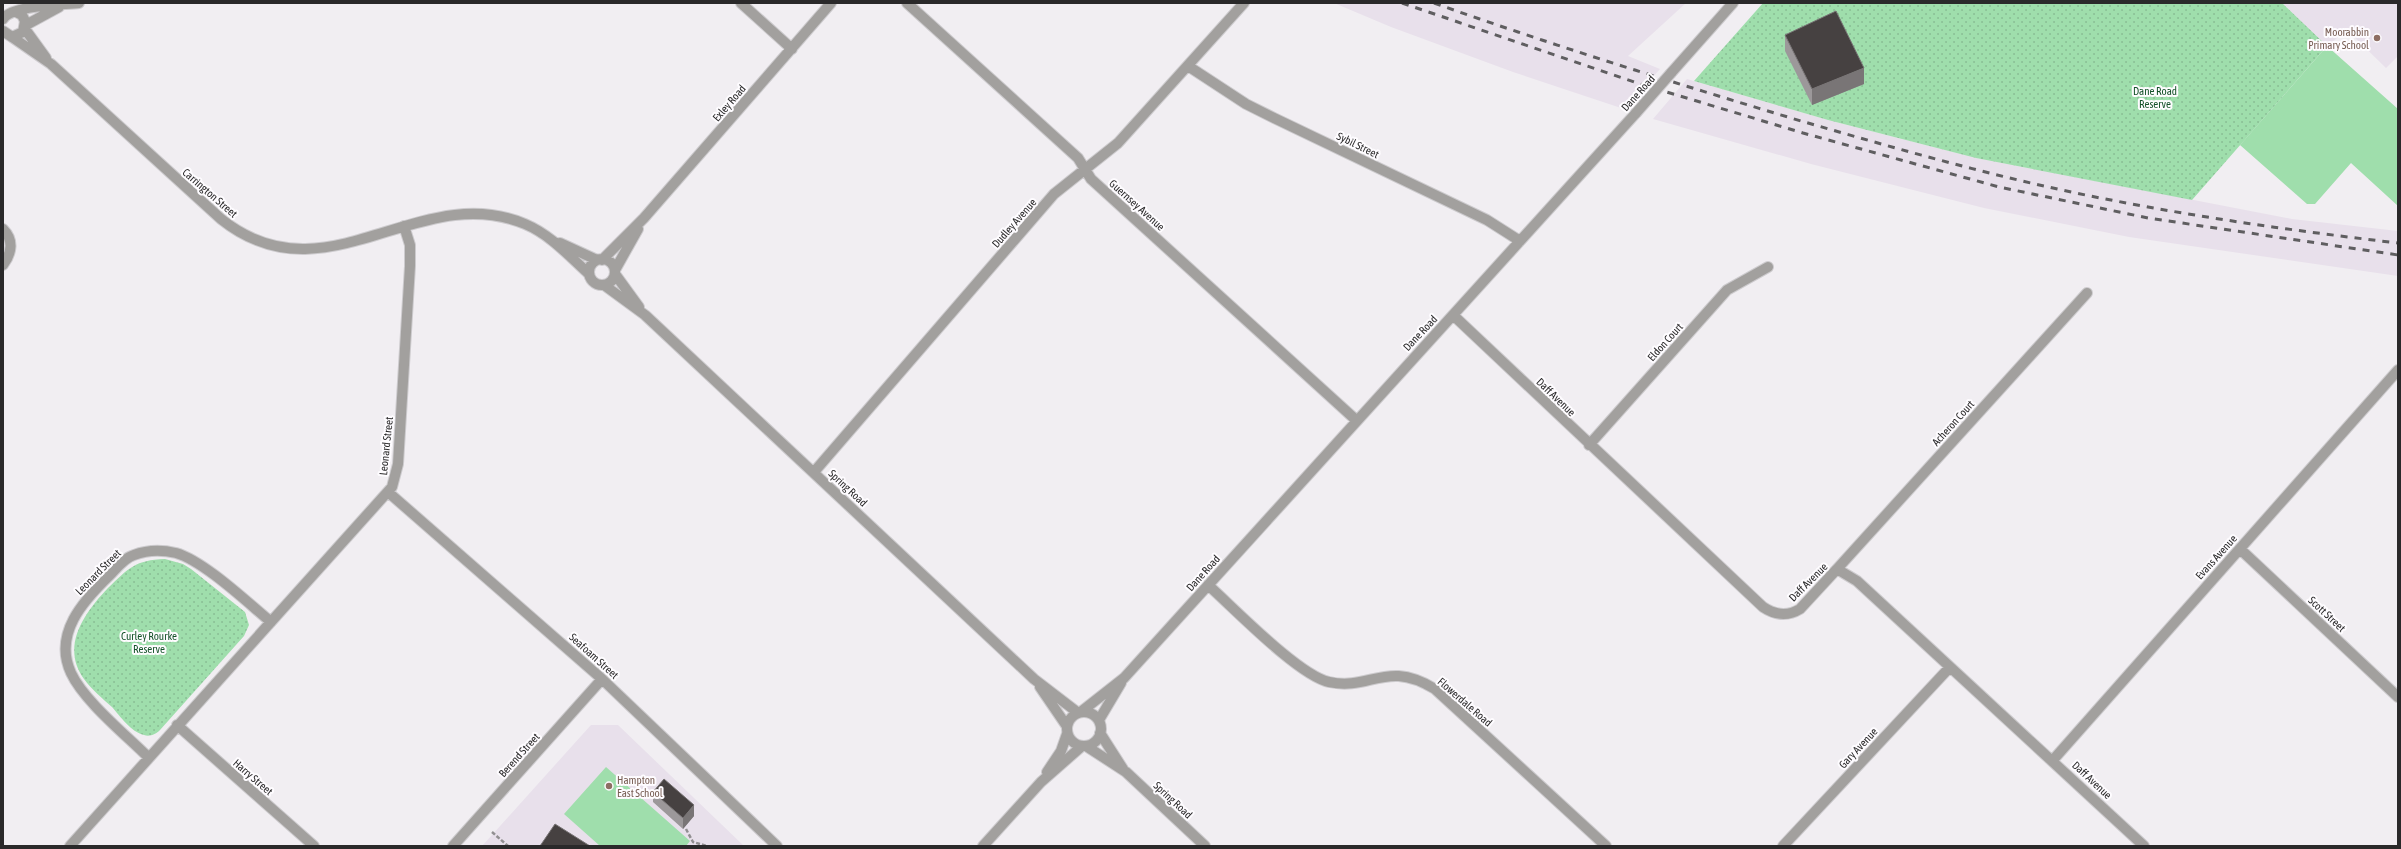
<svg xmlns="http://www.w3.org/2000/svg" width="2401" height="849" viewBox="0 0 2401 849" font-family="'Asap Condensed',sans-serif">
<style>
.built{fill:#e8e0eb}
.grass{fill:#9fdeac}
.park{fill:url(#park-dots)}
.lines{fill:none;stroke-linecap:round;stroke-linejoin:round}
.street-casing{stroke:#cdcbce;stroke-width:12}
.path{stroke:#918f91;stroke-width:2.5;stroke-dasharray:4 2;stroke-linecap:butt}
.street{stroke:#a2a09e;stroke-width:10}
.rail{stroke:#5f5e60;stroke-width:3;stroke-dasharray:7 7;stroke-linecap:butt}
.street-bridge-casing{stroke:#cdcbce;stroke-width:12;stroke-linecap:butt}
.street-bridge{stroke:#a2a09e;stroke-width:10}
.wall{fill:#9c989a}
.shaded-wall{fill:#797576}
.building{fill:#464141;stroke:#797576}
.education-dot{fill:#8d6e63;stroke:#fefcff;stroke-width:1.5}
.labels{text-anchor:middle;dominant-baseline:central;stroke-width:4;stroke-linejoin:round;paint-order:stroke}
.education-label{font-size:11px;fill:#785e54;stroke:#fefcff;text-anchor:end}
.park-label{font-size:11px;fill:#145229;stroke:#fefcff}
.street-label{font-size:11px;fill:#2a292a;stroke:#fefcff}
</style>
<defs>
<pattern id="park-dots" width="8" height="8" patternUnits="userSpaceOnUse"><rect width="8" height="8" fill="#9fdeac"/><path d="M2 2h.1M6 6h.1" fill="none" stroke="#89be94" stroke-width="1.8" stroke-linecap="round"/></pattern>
</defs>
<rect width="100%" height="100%" fill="#f1eef2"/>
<path class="built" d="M1334 3H1686L1628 56 1660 69 1624 109 1513 72 1391 27Z
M2282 3H2398V56L2386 68 2347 30 2327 46Z
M1687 79 1828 120 1976 158 2292 219 2398 231V276L2129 237 1984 208 1811 164 1653 119Z
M591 725H618L744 846H482Z"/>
<path class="grass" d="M2327 46 2398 109V206L2351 163 2315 204H2307L2240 145Z
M606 767 690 841 686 846H600L564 814Z"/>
<path class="park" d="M1763 3H2282L2327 46 2192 200 1976 158 1828 120 1694 81Z
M165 559 183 564 191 569 245 612 249 625 244 636 160 730C156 734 150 737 144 735 131 732 120 716 112 707 102 698 92 690 84 679 60 646 85 612 108 588 129 568 135 560 165 559Z"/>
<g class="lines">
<defs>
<path id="street" d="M741 3 792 49
M907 3 1078 158 1091 179 1356 420
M3 19C12 5 62 5 79 3
M26 25 59 7
M25 29 46 58
M3 31 12 37 23 32 25 21 22 15 16 12
M12 37 51 64 221 219C326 303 418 179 525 224 551 235 569 256 589 274
M1188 66 1246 104 1274 118 1487 220 1520 241
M1671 73 1733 3
M3 229C14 240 12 253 3 265
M560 243 597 260
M589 272a13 13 0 1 1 26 0a13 13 0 1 1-26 0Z
M602 260 644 218 831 3
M615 270 638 229
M615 274 639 307
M604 285 645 315 1034 679 1077 712
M1453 315 1763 607C1775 615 1787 617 1800 609L1837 569 1857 581 2144 846
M1589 445 1727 290 1768 267
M814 472 1054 194 1118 143 1244 3
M388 492 602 679 777 846
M2240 549 2398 697
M1837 569 2087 293
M1208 585C1234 608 1298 675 1329 682 1371 691 1386 659 1435 689L1606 846
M1040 687 1066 725
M1082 711 1124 678 1636 113
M1067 729a17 17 0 1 1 34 0a17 17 0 1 1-34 0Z
M1099 720 1121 683
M177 725 314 846
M1100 733 1123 769
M1086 746 1126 772 1205 846
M148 757C126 735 84 701 71 673 53 634 83 601 109 576 116 569 124 558 134 555 147 550 163 550 176 553 204 561 248 603 271 622
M2053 760 2398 370
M1047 772 1061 751 1067 734
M70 846 392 487 398 464 410 266V245L404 226
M453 846 602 679
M983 846 1041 782 1082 746
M1783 846 1950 667"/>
</defs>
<use href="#street" class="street-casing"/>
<path class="path" d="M686 829 693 842 707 846
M492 832 508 846"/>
<use href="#street" class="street"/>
<path class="rail" d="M1402 3 1640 84 1803 133 1999 187 2148 218 2398 255
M1434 3C1555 46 1678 84 1801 121 1905 151 2009 181 2116 201 2209 219 2304 232 2398 243"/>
<defs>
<path id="street-bridge" d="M1636 113 1671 73"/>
</defs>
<use href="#street-bridge" class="street-bridge-casing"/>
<use href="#street-bridge" class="street-bridge"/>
</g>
<path class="wall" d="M1785 35 1864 84 1812 105 1785 51Z
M653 792 694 816 683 829 653 802Z"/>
<path class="shaded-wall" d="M1864 68V84L1812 105V89Z
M694 805V816L683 829V818Z"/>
<path class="building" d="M1836 11 1864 68 1812 89 1785 35Z
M664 779 694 805 683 818 653 792Z
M555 824 590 846H540Z"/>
<g class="education-dot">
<circle cx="2377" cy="38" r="4"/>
<circle cx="609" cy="786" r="4"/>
</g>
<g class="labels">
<g class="education-label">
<text x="2369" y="32">Moorabbin<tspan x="2369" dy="13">Primary School</tspan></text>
<text x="617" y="780" text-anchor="start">Hampton<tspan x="617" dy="13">East School</tspan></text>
</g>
<g class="park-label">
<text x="2155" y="91">Dane Road<tspan x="2155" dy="13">Reserve</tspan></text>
<text x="149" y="636">Curley Rourke<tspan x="149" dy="13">Reserve</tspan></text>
</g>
<g class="street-label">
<text transform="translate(1638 93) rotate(-48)">Dane Road</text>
<text transform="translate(729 103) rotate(-49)">Exley Road</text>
<text transform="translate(1358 145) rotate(26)">Sybil Street</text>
<text transform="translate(210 193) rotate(41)">Carrington Street</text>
<text transform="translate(1137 205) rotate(42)">Guernsey Avenue</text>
<text transform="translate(1014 223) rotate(-49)">Dudley Avenue</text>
<text transform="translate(1420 333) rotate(-47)">Dane Road</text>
<text transform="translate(1665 342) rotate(-48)">Eldon Court</text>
<text transform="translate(1556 397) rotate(44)">Daff Avenue</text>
<text transform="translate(1953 423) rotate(-48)">Acheron Court</text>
<text transform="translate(386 446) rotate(-84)">Leonard Street</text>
<text transform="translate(848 488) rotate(43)">Spring Road</text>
<text transform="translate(2216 557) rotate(-48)">Evans Avenue</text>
<text transform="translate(98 572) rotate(-45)">Leonard Street</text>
<text transform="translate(1203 573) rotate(-48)">Dane Road</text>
<text transform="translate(1808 582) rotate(-45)">Daff Avenue</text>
<text transform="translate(2327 614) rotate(43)">Scott Street</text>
<text transform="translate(594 656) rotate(42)">Seafoam Street</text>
<text transform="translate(1465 702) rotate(41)">Flowerdale Road</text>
<text transform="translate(1858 748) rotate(-47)">Gary Avenue</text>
<text transform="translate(519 755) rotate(-48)">Berend Street</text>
<text transform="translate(253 777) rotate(41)">Harry Street</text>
<text transform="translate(2092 780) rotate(43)">Daff Avenue</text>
<text transform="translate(1173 800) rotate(43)">Spring Road</text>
</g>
</g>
<rect width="2401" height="849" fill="none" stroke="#2a292a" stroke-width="8"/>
</svg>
